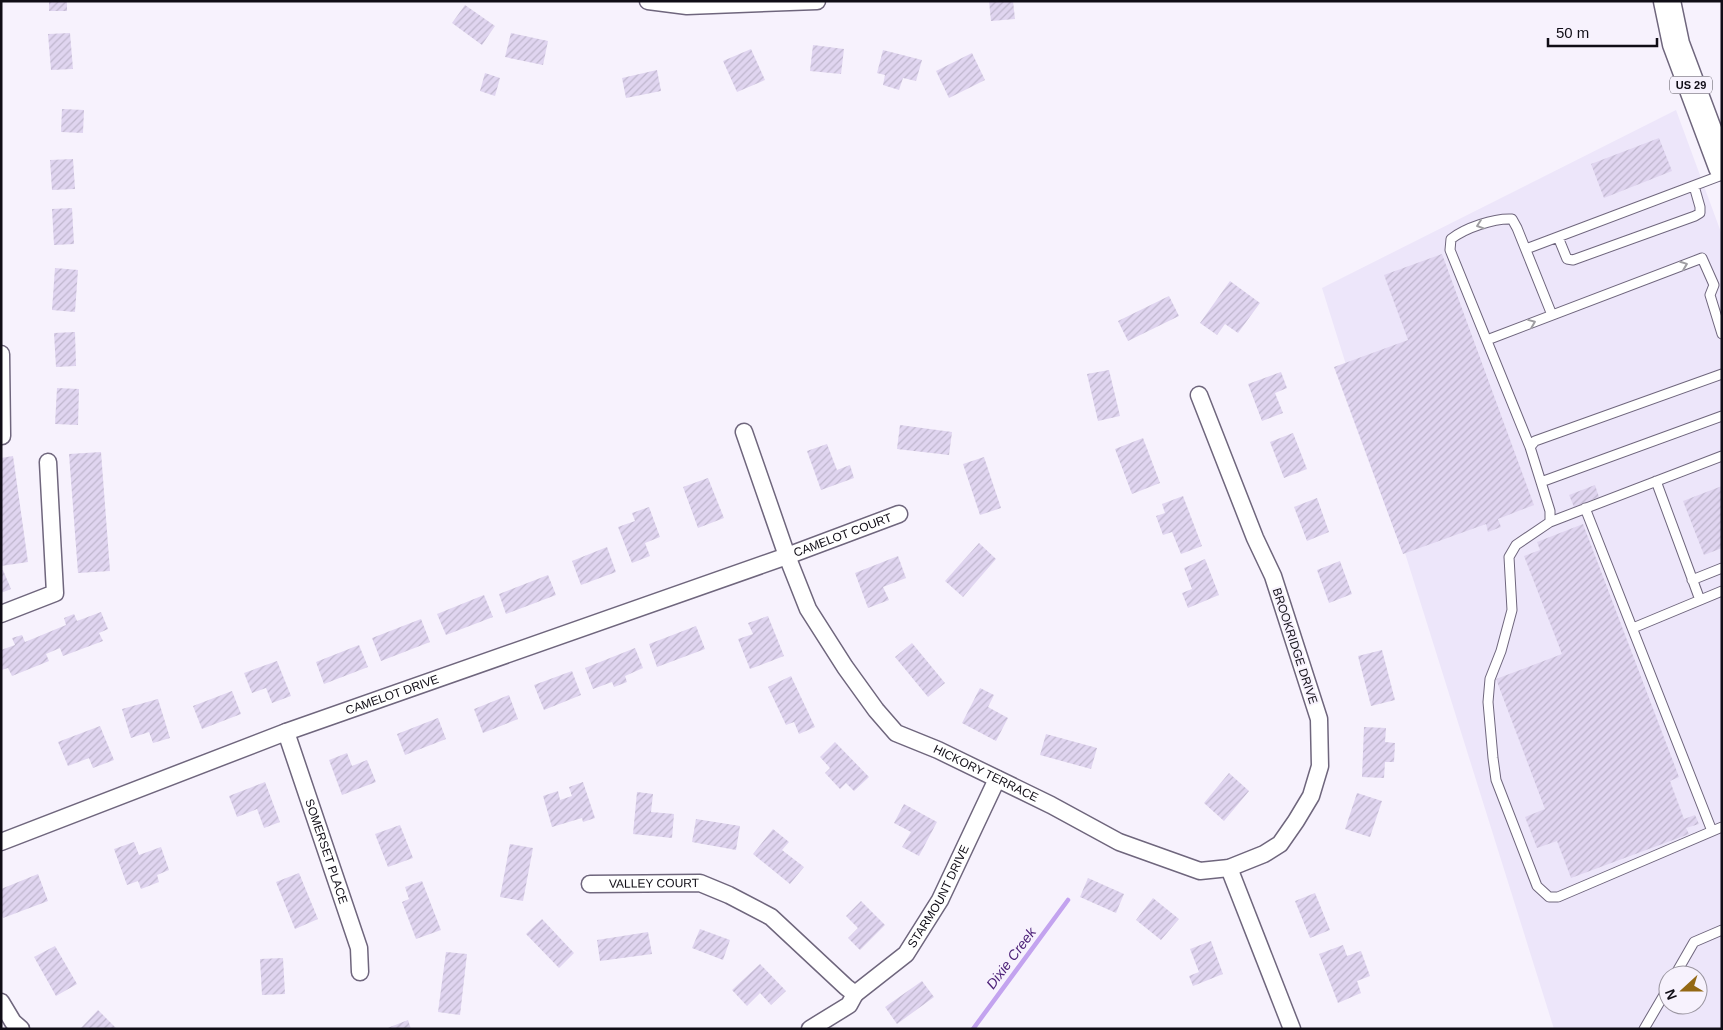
<svg xmlns="http://www.w3.org/2000/svg" width="1723" height="1030" viewBox="0 0 1723 1030" font-family="Arial,sans-serif">
<style>
.built{fill:#ede6fa;fill-rule:evenodd}
.lines{fill:none;stroke-linecap:round;stroke-linejoin:round}
.stream{stroke:#c3a3ef;stroke-width:4.5}
.building{fill:url(#building-hatch)}
.lane-casing{stroke:#6f667d;stroke-width:11}
.street-casing{stroke:#6f667d;stroke-width:19}
.primary-casing{stroke:#6f667d;stroke-width:29}
.lane{stroke:#fff;stroke-width:9}
.street{stroke:#fff;stroke-width:16}
.primary{stroke:#fff;stroke-width:26}
.oneway{stroke:#9f9ea2}
.labels{text-anchor:middle;dominant-baseline:central;stroke-width:4;stroke-linejoin:round;paint-order:stroke}
.shield{fill:#f7f2fd;stroke:#55525b;stroke-width:1}
.shield-label{font-size:11px;font-weight:bold;fill:#100d16}
.street-label{font-size:12px;fill:#100d16;stroke:#f7f2fd}
.water-label{font-size:14px;font-style:italic;fill:#4d2178;stroke:#f7f2fd}
</style>
<defs>
<pattern id="building-hatch" width="6" height="6" patternUnits="userSpaceOnUse" patternTransform="scale(1.25)"><rect width="6" height="6" fill="#e0d5f0"/><path d="M-1 1l2-2M0 6l6-6M5 7l2-2" fill="none" stroke="#bfb6cd"/></pattern>
</defs>
<rect width="100%" height="100%" fill="#f7f2fd"/>
<path class="built" d="M1676 110 1722 235V1029H1554L1322 288ZM1668 975H1698V1005H1668Z"/>
<g class="lines">
<path class="stream" d="M973 1029 1068 900"/>
</g>
<path class="building" d="M49 1H67V11H49Z
M989 1H1013L1015 19 991 21Z
M465 5 495 26 482 45 452 23Z
M70 33 73 69 51 70 48 34Z
M511 33 548 41 543 65 505 57Z
M813 45 844 49 841 74 810 71Z
M751 49 765 80 737 92 723 61Z
M883 50 922 60 916 81 903 78 899 90 883 85 885 75 877 73Z
M972 53 985 80 949 98 936 71Z
M657 70 661 91 626 98 622 78Z
M485 73 500 78 495 96 480 91Z
M62 109 84 110 83 133 61 132Z
M1659 138 1672 171 1604 198 1591 164Z
M73 159 75 189 52 190 50 160Z
M72 208 74 244 54 245 52 209Z
M1442 254 1534 505 1498 519 1501 527 1488 532 1486 524 1403 554 1334 367 1408 340 1384 275Z
M55 268 78 270 75 312 52 310Z
M1230 281 1260 303 1238 333 1225 324 1217 335 1200 323Z
M1169 296 1179 316 1128 341 1118 321Z
M75 332 76 366 56 367 54 333Z
M1109 370 1120 416 1098 421 1087 374Z
M1281 372 1287 388 1275 393 1283 413 1262 421 1248 384Z
M57 388 79 389 78 425 55 424Z
M900 425 952 432 949 455 897 449Z
M1293 433 1307 469 1284 478 1270 442Z
M1143 438 1160 483 1132 494 1115 449Z
M827 444 837 470 850 465 854 478 821 490 807 451Z
M101 452 110 571 78 573 69 454Z
M13 456 28 562 1 566V458Z
M984 457 1001 508 980 515 963 464Z
M708 478 724 518 698 528 683 487Z
M1595 485 1599 497 1574 507 1569 495Z
M1722 486V548L1704 555 1683 501Z
M1183 496 1202 546 1181 554 1172 532 1163 535 1156 516 1165 513 1162 504Z
M1317 498 1329 532 1307 541 1294 507Z
M649 507 660 537 645 543 650 556 632 563 618 527 635 521 632 513Z
M1583 524 1679 777 1670 781 1684 819 1695 815 1699 824 1686 828 1689 834 1571 878 1557 841 1537 848 1525 817 1545 809 1496 679 1562 654 1524 556 1540 550 1537 542Z
M979 543 996 559 963 597 945 581Z
M607 547 616 572 581 585 572 561Z
M898 556 906 578 883 587 889 600 868 608 855 573Z
M1205 559 1219 595 1188 608 1182 593 1192 589 1184 568Z
M1340 561 1352 594 1329 603 1317 570Z
M1 570H3L11 589 1 593Z
M548 575 556 595 506 614 499 594Z
M484 595 493 617 446 635 437 614Z
M101 612 108 629 99 633 103 641 63 656 60 648 46 654 49 661 12 676 8 668 1 670V650L15 645 12 638 22 635 25 642 66 625 64 618 74 614 77 621Z
M768 616 784 656 750 669 738 639 753 634 748 623Z
M421 619 430 642 381 661 372 638Z
M696 626 705 649 657 667 649 644Z
M912 643 945 683 928 697 895 657Z
M359 645 368 667 324 684 316 662Z
M635 648 643 668 625 676 627 682 614 687 612 682 593 689 585 668Z
M1382 650 1395 700 1371 706 1358 656Z
M277 661 291 696 272 703 266 688 252 693 244 673Z
M572 671 581 695 544 710 534 685Z
M791 676 815 727 799 734 794 722 786 725 768 687Z
M980 688 994 695 988 707 1008 718 996 741 962 723Z
M232 691 241 714 202 729 193 706Z
M509 695 518 719 483 733 474 709Z
M158 699 170 738 153 743 149 732 131 738 122 709Z
M438 718 446 739 405 755 397 734Z
M100 726 114 760 93 768 89 758 68 766 58 742Z
M1364 727 1386 728 1385 742 1395 743 1394 762H1385L1384 778 1362 777Z
M1046 734 1097 748 1091 769 1040 755Z
M835 742 869 777 854 791 846 783 840 789 825 773 830 768 820 757Z
M347 753 352 766 367 760 376 782 342 795 329 760Z
M1229 773 1249 791 1224 821 1204 803Z
M265 782 280 822 264 828 257 809 237 817 229 796Z
M583 782 595 818 583 822 582 818 552 827 543 796 558 791 560 800 572 796 569 787Z
M637 792 653 794 651 812 674 814 672 838 633 834Z
M1357 793 1382 801 1370 837 1345 829Z
M904 804 937 822 919 856 902 847 911 832 894 823Z
M696 819 740 826 736 850 692 842Z
M400 825 413 858 388 867 375 834Z
M773 829 789 842 782 850 804 867 790 884 753 854Z
M134 842 139 855 161 847 169 870 157 875 159 882 141 889 138 881 127 885 114 849Z
M510 844 533 848 523 901 500 897Z
M299 873 318 919 295 929 276 882Z
M38 874 48 901 3 918 1 914V889Z
M1088 878 1124 894 1116 913 1080 897Z
M422 881 441 930 416 939 402 902 409 899 405 887Z
M1315 893 1330 930 1310 938 1295 901Z
M1153 898 1179 919 1161 940 1136 920Z
M861 901 885 925 860 950 848 938 858 928 846 916Z
M542 919 574 953 559 968 526 934Z
M700 929 730 940 723 960 692 948Z
M648 932 652 954 600 961 597 940Z
M1211 941 1223 974 1193 986 1189 976 1199 972 1190 949Z
M1343 945 1347 956 1361 951 1370 976 1357 981 1361 993 1338 1003 1319 954Z
M55 946 77 984 56 996 34 957Z
M446 952 467 954 460 1015 438 1012Z
M283 958 285 994 262 995 260 959Z
M760 964 786 991 771 1005 760 993 747 1006 732 990Z
M922 981 934 997 897 1024 885 1007Z
M98 1010 117 1029H80Z
M408 1020 411 1029H385Z"/>
<g class="lines">
<defs>
<path id="lane" d="M1558 237 1567 259 1573 260 1695 216 1700 213V207L1694 186
M1526 249 1722 175
M1487 340 1702 258 1714 285 1710 295 1722 334
M1722 374 1535 441 1530 447 1550 511V522L1516 545 1509 557 1512 610 1501 651 1490 679 1488 702 1493 758 1496 780 1537 886 1549 897H1558L1722 827
M1530 447 1450 250 1451 239C1465 228 1494 218 1512 219L1517 228 1552 315
M1656 481 1700 600
M1541 482 1722 416
M1585 508 1712 831
M1550 522 1722 456
M1692 580 1722 568
M1633 628 1722 591
M1675 975 1694 942 1722 930
M1644 1029 1668 988"/>
<g id="street">
<path d="M648 1 687 6 817 1"/>
<path d="M1 354 2 436"/>
<path id="s1" d="M744 432 787 556 808 609 845 667 876 710 896 733 938 750 1051 805 1119 842 1200 871 1229 868 1264 854 1280 844 1296 821 1311 796 1320 766 1319 719 1273 576 1255 538 1199 395"/>
<path d="M1 614 55 593 48 462"/>
<path id="s2" d="M286 732 359 948 360 972"/>
<path id="s3" d="M1 842 286 732 787 556 899 514"/>
<path d="M1229 868 1292 1029"/>
<path id="s4" d="M590 884 700 883 729 895 771 917 846 987 855 994 849 1005 810 1029"/>
<path id="s5" d="M855 994 906 954 940 900 997 779"/>
<path d="M1 1002 13 1022 21 1029"/>
</g>
<path id="primary" d="M1667 1 1676 44 1722 167"/>
</defs>
<use href="#lane" class="lane-casing"/>
<use href="#street" class="street-casing"/>
<use href="#primary" class="primary-casing"/>
<use href="#lane" class="lane"/>
<use href="#street" class="street"/>
<use href="#primary" class="primary"/>
</g>
<defs><path id="oneway-chevron" d="M-2-3.5L2.5 0L-2 3.5" fill="none" stroke-width="1.6" stroke-linecap="round" stroke-linejoin="round" transform="scale(1.25)"/></defs>
<g class="oneway">
<use href="#oneway-chevron" transform="translate(1480 225) rotate(161)"/>
<use href="#oneway-chevron" transform="translate(1684 265) rotate(-21)"/>
<use href="#oneway-chevron" transform="translate(1532 323) rotate(-22)"/>
</g>
<g class="labels">
<rect class="shield" x="1670" y="76.5" width="42" height="17" rx="4"/>
<g class="shield-label">
<text x="1691" y="85">US 29</text>
</g>
<g class="street-label">
<text stroke="none"><textPath href="#s3" startOffset="896">CAMELOT COURT</textPath></text>
<text transform="translate(1295 646) rotate(72)">BROOKRIDGE DRIVE</text>
<text stroke="none"><textPath href="#s3" startOffset="418">CAMELOT DRIVE</textPath></text>
<text stroke="none"><textPath href="#s1" startOffset="439">HICKORY TERRACE</textPath></text>
<text stroke="none"><textPath href="#s2" startOffset="126">SOMERSET PLACE</textPath></text>
<text stroke="none"><textPath href="#s4" startOffset="64">VALLEY COURT</textPath></text>
<text stroke="none"><textPath href="#s5" startOffset="131">STARMOUNT DRIVE</textPath></text>
</g>
<g class="water-label">
<text transform="translate(1011 958) rotate(-53)">Dixie Creek</text>
</g>
</g>
<rect width="1723" height="1030" fill="none" stroke="#100d16" stroke-width="5"/>
<g transform="translate(1683 990) rotate(249)"><circle r="24" fill="#f7f2fd" stroke="#9b96a1"/>
<path d="M0-4L9 19L0 12L-9 19Z" fill="#946814"/>
<text y="-8" font-size="14" font-weight="bold" text-anchor="middle" fill="#100d16">N</text>
</g>
<path d="M1548 38v8h109v-8" fill="none" stroke="#100d16" stroke-width="2.5"/>
<text x="1556" y="38" font-size="15" fill="#100d16" stroke="#f7f2fd" stroke-width="4" paint-order="stroke">50 m</text>
</svg>
